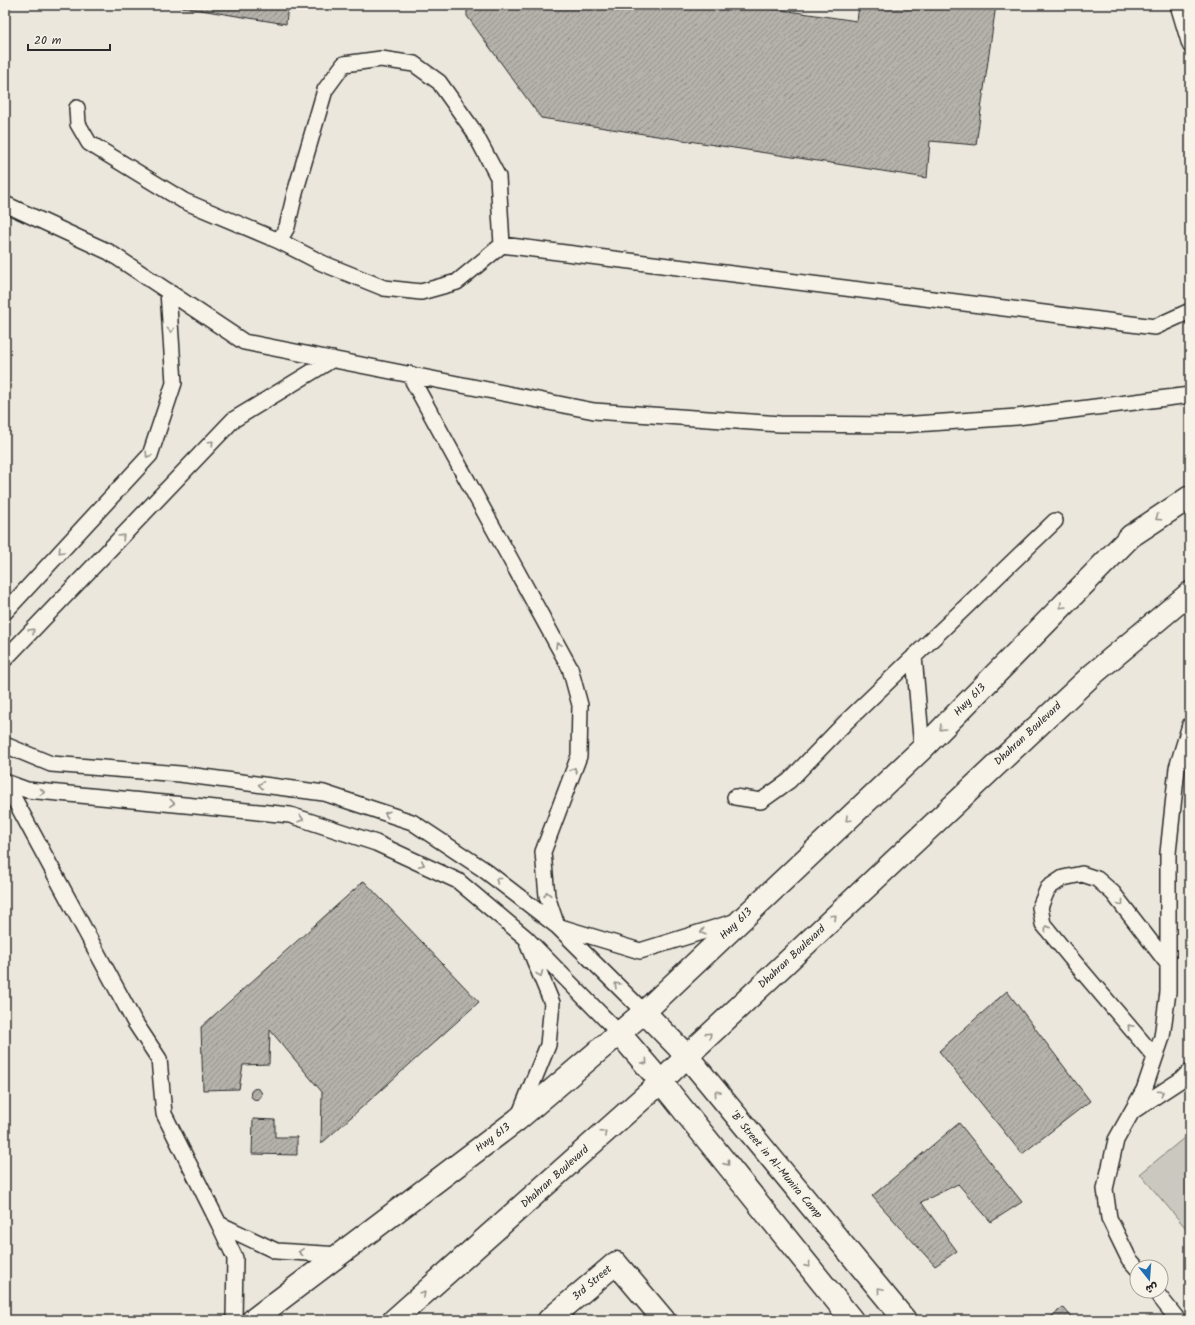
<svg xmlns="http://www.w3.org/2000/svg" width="1195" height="1325" viewBox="0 0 1195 1325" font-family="Kalam,'Playpen Sans Arabic',sans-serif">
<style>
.pitch{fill:#cbc8bf;stroke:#7b7a75}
.building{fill:url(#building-hatch);stroke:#2b2b2b}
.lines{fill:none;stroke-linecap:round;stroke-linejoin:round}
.lane-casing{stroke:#2b2b2b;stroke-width:18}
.street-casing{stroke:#2b2b2b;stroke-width:25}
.secondary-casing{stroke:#2b2b2b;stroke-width:25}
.lane{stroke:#f7f3e8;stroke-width:15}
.street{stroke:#f7f3e8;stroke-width:22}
.secondary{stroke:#f7f3e8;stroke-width:22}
.oneway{stroke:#918f8a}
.labels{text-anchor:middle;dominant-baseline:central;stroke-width:3.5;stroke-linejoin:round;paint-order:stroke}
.street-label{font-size:11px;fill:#2b2b2b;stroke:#f7f3e8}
</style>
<defs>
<pattern id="building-hatch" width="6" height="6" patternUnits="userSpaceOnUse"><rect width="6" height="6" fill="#b5b2ab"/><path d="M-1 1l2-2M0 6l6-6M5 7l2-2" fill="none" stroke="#93918b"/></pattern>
</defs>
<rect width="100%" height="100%" fill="#ebe7dd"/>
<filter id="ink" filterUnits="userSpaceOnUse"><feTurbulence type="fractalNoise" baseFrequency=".025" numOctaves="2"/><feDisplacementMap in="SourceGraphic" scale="8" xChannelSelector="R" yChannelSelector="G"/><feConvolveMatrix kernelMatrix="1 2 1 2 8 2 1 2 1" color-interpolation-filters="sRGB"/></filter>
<g filter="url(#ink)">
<path class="pitch" d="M1190 1133V1233L1140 1174Z"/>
<path class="building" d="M170 5H288L286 24Z
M467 5H747L857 21 859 5H996L976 145 930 141 927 178 541 118 467 16Z
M364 881 479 1002 321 1144 322 1092 270 1030 269 1064 243 1065 239 1089 203 1090 201 1027Z
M1007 991 1090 1101 1022 1154 939 1051Z
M250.5 1094a5.5 5.5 0 1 1 11 0a5.5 5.5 0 1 1-11 0Z
M253 1119 275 1120V1137H297V1155L252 1154Z
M959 1123 1022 1202 991 1222 958 1184 921 1202 957 1251 935 1266 872 1196Z
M1063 1307 1074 1320H1047Z"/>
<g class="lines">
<defs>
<path id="lane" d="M1178 5 1190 45
M77 108 78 124 89 143 184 201 279 241 322 263 384 288 421 292 457 282 502 245 1155 327 1190 311
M5 204 109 252 244 342 594 411 780 424 901 425 1017 417 1190 395
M279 241 287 227 295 193 325 90 344 64 381 59 414 64 439 82 473 130 498 177 502 245
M409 374 570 668 580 705 579 756 543 852 547 896 557 926 640 951 737 921
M5 612 150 455 174 383 168 291
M914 656 922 749
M5 659 233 420 333 359
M5 745 51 764 180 774 324 793 412 822 483 869 557 926 644 1012
M5 782 27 790 290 815 376 843 458 881 526 938 619 1033
M5 782 134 1021 159 1059 164 1114 219 1224 235 1258 234 1320
M735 797 761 801 789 781 846 722 1055 521
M1155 1057 1070 957 1043 924 1040 907 1048 888 1063 878 1082 874 1097 879 1113 893 1168 964
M1133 1111 1182 1079 1190 1071
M519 1116 548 1045 552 1003 528 945
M219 1224 276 1251 340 1255
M1137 1268 1129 1259 1109 1218 1105 1189 1116 1140 1144 1090 1162 1037 1168 992V853L1177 768 1190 725
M1155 1291 1178 1320"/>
<path id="street" d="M644 1012 687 1056 905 1320
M619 1033 661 1082 852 1320
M549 1320 616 1263 664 1320"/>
<path id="secondary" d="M253 1320 517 1120 644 1012 922 749 1131 536 1190 497
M394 1320 661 1082 687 1056 1092 675 1190 593"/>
</defs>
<use href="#lane" class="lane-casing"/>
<use href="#street" class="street-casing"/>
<use href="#secondary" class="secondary-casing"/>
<use href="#lane" class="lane"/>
<use href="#street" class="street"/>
<use href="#secondary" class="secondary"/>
</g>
<defs><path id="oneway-chevron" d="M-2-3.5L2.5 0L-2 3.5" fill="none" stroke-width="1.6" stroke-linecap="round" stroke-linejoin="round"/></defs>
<g class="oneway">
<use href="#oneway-chevron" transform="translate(171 330) rotate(86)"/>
<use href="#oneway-chevron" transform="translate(211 443) rotate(-46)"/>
<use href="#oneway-chevron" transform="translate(148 455) rotate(123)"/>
<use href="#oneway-chevron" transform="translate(1158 518) rotate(146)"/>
<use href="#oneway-chevron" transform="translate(122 537) rotate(-46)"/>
<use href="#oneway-chevron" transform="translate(61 551) rotate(133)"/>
<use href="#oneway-chevron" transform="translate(1062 606) rotate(135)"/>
<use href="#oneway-chevron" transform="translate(32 631) rotate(-46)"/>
<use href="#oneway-chevron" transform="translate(558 645) rotate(-119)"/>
<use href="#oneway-chevron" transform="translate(942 728) rotate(134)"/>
<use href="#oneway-chevron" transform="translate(574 770) rotate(-70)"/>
<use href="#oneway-chevron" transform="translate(261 785) rotate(-172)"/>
<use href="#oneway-chevron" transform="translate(42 792) rotate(5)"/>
<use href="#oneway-chevron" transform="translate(172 803) rotate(5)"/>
<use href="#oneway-chevron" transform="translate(387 814) rotate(-162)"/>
<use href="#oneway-chevron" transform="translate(301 819) rotate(18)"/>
<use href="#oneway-chevron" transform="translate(848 819) rotate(137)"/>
<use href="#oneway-chevron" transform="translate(422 864) rotate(25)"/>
<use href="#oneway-chevron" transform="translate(498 880) rotate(-142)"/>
<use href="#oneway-chevron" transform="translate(547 894) rotate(-100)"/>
<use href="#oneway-chevron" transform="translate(1121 903) rotate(52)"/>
<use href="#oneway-chevron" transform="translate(834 917) rotate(-43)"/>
<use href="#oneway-chevron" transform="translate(1047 928) rotate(-125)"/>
<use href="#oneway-chevron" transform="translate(703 932) rotate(163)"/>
<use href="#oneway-chevron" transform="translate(540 974) rotate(68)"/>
<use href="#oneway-chevron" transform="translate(617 985) rotate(-135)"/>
<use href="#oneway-chevron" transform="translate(1130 1027) rotate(-131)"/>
<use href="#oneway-chevron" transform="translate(709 1035) rotate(-43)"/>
<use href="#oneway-chevron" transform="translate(645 1062) rotate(49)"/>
<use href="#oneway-chevron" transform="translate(717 1093) rotate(-130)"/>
<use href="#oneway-chevron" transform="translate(1161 1093) rotate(-34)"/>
<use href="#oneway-chevron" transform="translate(604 1133) rotate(-42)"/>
<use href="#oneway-chevron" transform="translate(727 1163) rotate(51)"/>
<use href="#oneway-chevron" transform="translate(301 1252) rotate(-176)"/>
<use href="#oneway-chevron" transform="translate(808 1265) rotate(51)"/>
<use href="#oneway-chevron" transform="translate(880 1290) rotate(-130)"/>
<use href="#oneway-chevron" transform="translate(423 1294) rotate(-42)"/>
</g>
</g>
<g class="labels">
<g class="street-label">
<text transform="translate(970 700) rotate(-46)">Hwy 613</text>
<text transform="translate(1028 734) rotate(-43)">Dhahran Boulevard</text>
<text transform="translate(736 924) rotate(-44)">Hwy 613</text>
<text transform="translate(792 957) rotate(-43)">Dhahran Boulevard</text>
<text transform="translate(493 1138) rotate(-37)">Hwy 613</text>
<text transform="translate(776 1165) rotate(50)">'B' Street in Al-Munira Camp</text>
<text transform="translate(555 1177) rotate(-42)">Dhahran Boulevard</text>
<text transform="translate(592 1283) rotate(-40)">3rd Street</text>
</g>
</g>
<rect width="1195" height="1325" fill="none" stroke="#f7f3e8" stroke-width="20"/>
<rect x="10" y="10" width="1175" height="1305" fill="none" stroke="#2b2b2b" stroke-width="1.5" filter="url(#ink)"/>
<g transform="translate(1149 1279) rotate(163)"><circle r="19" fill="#f7f3e8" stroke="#a5a39c"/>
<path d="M0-3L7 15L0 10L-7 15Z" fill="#1f6fb2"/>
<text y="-6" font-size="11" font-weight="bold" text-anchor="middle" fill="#2b2b2b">ش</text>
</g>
<path d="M28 44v6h82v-6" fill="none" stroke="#2b2b2b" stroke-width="2"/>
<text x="34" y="44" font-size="12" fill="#2b2b2b" stroke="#f7f3e8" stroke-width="3" paint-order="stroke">20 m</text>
</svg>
